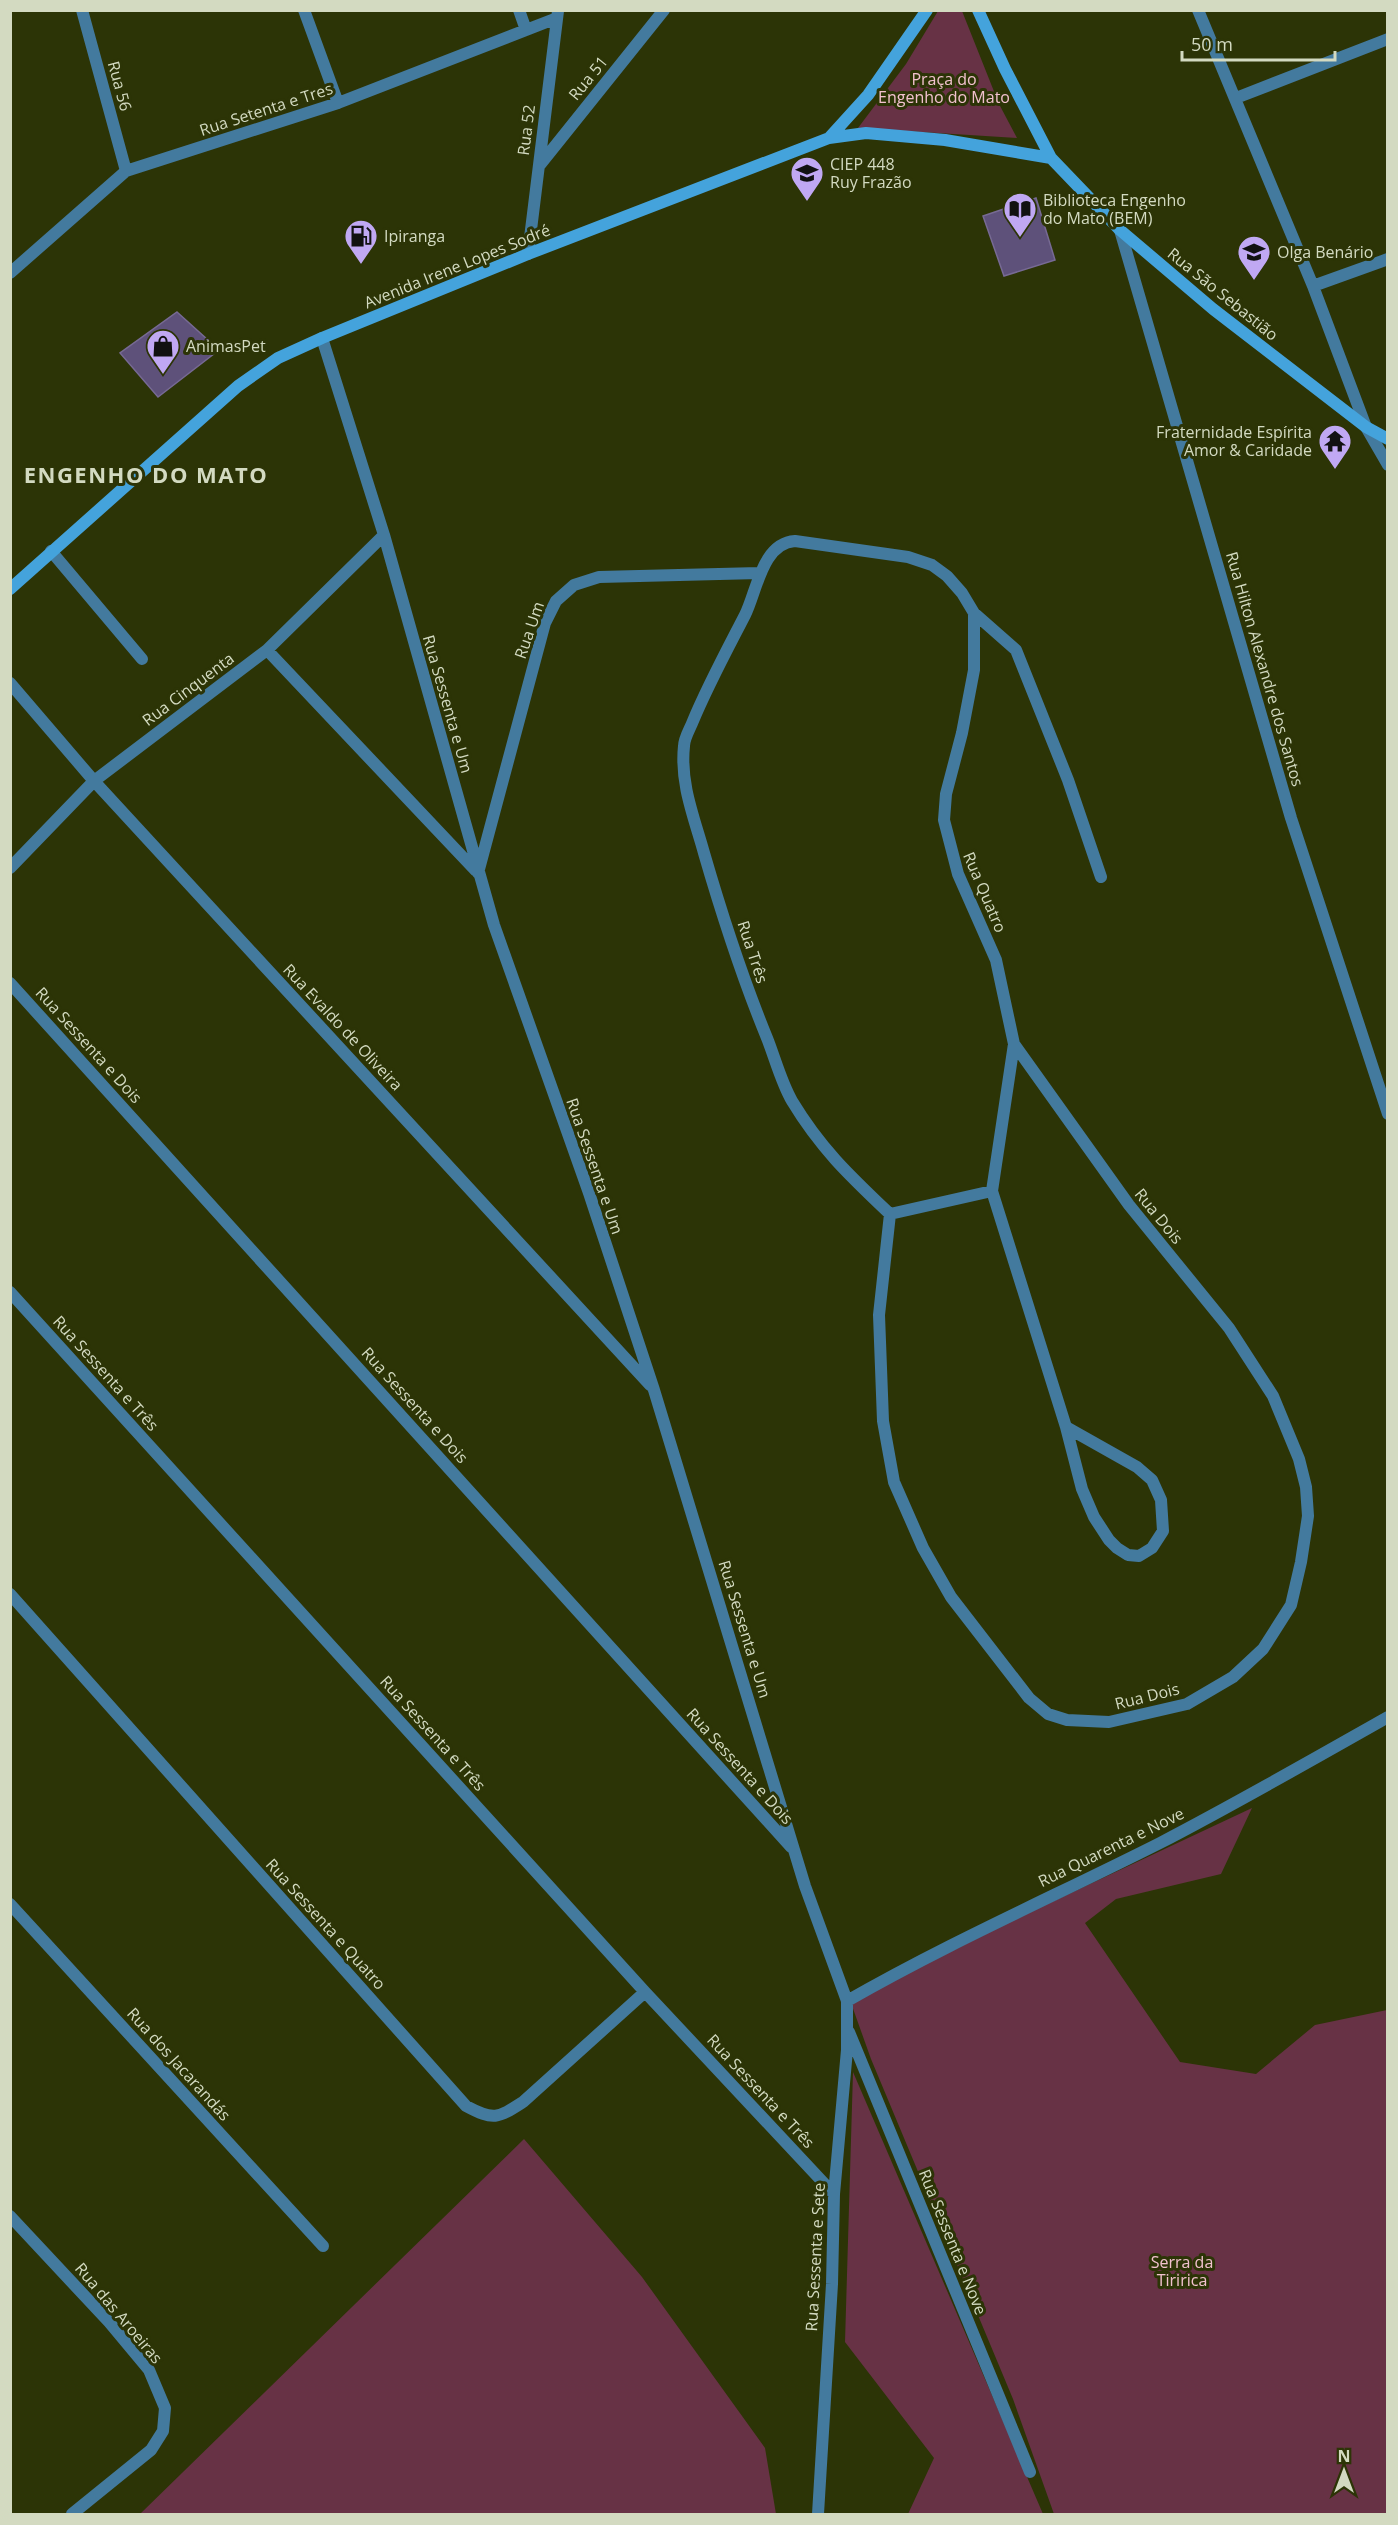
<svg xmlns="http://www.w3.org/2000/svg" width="1398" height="2525" viewBox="0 0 1398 2525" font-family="'Open Sans',sans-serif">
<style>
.green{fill:#673245}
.building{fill:#5e517a;stroke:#776a94;stroke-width:1.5}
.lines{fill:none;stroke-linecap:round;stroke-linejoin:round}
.street{stroke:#437a9e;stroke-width:12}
.secondary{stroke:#44a3dc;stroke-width:12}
.labels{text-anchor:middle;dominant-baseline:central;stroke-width:6;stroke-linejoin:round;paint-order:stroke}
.street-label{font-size:16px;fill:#d3dac1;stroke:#2c3406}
.park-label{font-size:16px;fill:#f2c1cf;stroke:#2c3406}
.poi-label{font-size:16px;fill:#d3dac1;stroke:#2c3406;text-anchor:start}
.district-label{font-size:22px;font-weight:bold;letter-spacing:1.5px;fill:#d3dac1;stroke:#2c3406}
</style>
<rect width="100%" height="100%" fill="#2c3406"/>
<path class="green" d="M938 11H962L999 104 1017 138 858 128 906 64Z
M1252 1808 1221 1874 1116 1899 1085 1923 1180 2062 1256 2074 1315 2025 1387 2010V2514H1054L1013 2399 871 2059 851 2003 864 1990Z
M853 2072 1043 2514H908L934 2458 845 2342Z
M524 2139 642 2277 765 2448 776 2514H140Z"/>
<path class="building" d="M1036 198 1055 260 1004 276 983 216Z
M177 312 219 350 158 397 120 353Z"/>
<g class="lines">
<path class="street" d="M82 10 126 171
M304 10 338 103
M519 10 526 30
M1198 10 1313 286 1366 427 1388 465
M1236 98 1388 39
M539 166 664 10
M1120 230 1291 818 1388 1114
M528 254 558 11
M10 273 126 171 338 103 557 18
M1313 286 1388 259
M322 338 384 535 494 925 589 1193 654 1390 805 1886 847 2001V2050L834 2194 832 2284 818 2514
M51 551 142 659
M974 613 1016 650 1068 780 1101 877
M267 650 476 871
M10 683 94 781 650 1385
M10 868 94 781 267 650 384 535
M478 873 545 623 556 601 574 585 599 577 759 573
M10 983 791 1847
M992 1191 890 1214C850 1176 821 1149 792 1101 781 1082 775 1058 767 1038 742 977 722 915 704 853 694 817 680 784 684 746 684 738 690 729 693 721 708 685 727 650 745 615 757 591 762 543 795 541L908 557 932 565 947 576 962 593 974 613V670L962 733 946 794 944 820 958 874 996 960 1014 1044 992 1191 1066 1427 1082 1489 1094 1517 1109 1540 1117 1548 1128 1555 1139 1556 1152 1548 1163 1531 1161 1500 1152 1480 1137 1467 1066 1427
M890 1214 879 1315 883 1421 894 1482 923 1548 951 1597 1029 1698 1048 1714 1067 1720 1109 1722 1187 1704 1233 1677 1263 1649 1291 1605 1301 1562 1308 1516 1306 1487 1299 1459 1273 1396 1229 1328 1129 1205 1014 1044
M10 1292 645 1992 834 2194
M10 1594 466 2106C494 2121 498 2118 523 2102L645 1992
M10 1904 323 2246
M847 2001C948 1943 1055 1896 1160 1843 1237 1803 1312 1760 1388 1717
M849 2032 1030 2472
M10 2216 109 2322 149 2370 165 2408 163 2431 151 2450 72 2514"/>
<path class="secondary" d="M978 10 1005 69 1051 158 1120 230 1213 309 1366 427 1388 439
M829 138 866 133 945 140 1051 158
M10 589 238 386 278 358 322 338 528 254 829 138 868 95 927 10"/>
</g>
<defs>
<symbol id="school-pin" viewBox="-11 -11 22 30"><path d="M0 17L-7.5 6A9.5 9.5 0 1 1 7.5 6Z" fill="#c0a8f3" stroke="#2c3406"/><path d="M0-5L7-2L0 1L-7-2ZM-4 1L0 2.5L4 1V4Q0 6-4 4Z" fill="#111"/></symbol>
<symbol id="library-pin" viewBox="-11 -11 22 30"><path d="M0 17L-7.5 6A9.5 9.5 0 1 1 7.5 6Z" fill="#c0a8f3" stroke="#2c3406"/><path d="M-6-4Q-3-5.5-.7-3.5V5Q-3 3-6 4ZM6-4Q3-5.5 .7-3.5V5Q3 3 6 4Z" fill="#111"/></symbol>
<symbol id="fuel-pin" viewBox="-11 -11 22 30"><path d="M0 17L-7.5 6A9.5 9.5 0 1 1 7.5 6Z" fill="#c0a8f3" stroke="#2c3406"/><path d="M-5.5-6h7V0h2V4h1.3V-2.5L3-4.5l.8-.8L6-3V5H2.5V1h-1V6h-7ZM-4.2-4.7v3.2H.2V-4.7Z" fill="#111"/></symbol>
<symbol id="shop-pin" viewBox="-11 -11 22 30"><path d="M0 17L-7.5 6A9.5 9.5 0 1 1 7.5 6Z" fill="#c0a8f3" stroke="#2c3406"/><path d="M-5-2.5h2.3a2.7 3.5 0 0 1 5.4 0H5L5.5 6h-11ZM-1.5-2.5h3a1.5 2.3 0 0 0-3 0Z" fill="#111"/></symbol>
<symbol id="temple-pin" viewBox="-11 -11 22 30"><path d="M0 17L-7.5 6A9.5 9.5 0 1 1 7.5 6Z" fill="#c0a8f3" stroke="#2c3406"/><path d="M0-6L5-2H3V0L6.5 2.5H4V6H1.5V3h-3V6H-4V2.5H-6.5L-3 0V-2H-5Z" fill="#111"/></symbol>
</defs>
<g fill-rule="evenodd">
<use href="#school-pin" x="788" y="154" width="38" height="52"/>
<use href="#library-pin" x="1001" y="190" width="38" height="52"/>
<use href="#fuel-pin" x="342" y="217" width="38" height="52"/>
<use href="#school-pin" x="1235" y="233" width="38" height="52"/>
<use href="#shop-pin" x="144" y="327" width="38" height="52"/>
<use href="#temple-pin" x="1316" y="422" width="38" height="52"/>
</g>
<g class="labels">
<g class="street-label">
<text transform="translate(588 78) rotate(-51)">Rua 51</text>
<text transform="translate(120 86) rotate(75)">Rua 56</text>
<text transform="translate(266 109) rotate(-18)">Rua Setenta e Tres</text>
<text transform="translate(526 130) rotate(-83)">Rua 52</text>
<text transform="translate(457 266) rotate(-22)">Avenida Irene Lopes Sodré</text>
<text transform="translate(1223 294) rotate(39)">Rua São Sebastião</text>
<text transform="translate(529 630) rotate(-71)">Rua Um</text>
<text transform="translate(1265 669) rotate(74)">Rua Hilton Alexandre dos Santos</text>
<text transform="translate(188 689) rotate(-37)">Rua Cinquenta</text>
<text transform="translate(448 704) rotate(74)">Rua Sessenta e Um</text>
<text transform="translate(985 892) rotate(67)">Rua Quatro</text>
<text transform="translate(753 952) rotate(72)">Rua Três</text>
<text transform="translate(343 1027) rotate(47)">Rua Evaldo de Oliveira</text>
<text transform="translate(89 1045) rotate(48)">Rua Sessenta e Dois</text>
<text transform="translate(595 1166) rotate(71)">Rua Sessenta e Um</text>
<text transform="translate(1159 1216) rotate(51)">Rua Dois</text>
<text transform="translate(106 1373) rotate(48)">Rua Sessenta e Três</text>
<text transform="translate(415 1405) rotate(48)">Rua Sessenta e Dois</text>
<text transform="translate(745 1629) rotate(73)">Rua Sessenta e Um</text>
<text transform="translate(1147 1696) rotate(-14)">Rua Dois</text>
<text transform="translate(433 1733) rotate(48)">Rua Sessenta e Três</text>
<text transform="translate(740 1766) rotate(48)">Rua Sessenta e Dois</text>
<text transform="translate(1111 1847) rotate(-26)">Rua Quarenta e Nove</text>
<text transform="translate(326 1924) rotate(48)">Rua Sessenta e Quatro</text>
<text transform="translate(179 2064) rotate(48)">Rua dos Jacarandás</text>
<text transform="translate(761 2091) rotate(47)">Rua Sessenta e Três</text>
<text transform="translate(953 2242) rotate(68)">Rua Sessenta e Nove</text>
<text transform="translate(815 2257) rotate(-87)">Rua Sessenta e Sete</text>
<text transform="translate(119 2313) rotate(50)">Rua das Aroeiras</text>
</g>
<g class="park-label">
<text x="944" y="79">Praça do<tspan x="944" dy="18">Engenho do Mato</tspan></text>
<text x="1182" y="2262">Serra da<tspan x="1182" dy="18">Tiririca</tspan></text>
</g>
<g class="poi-label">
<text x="830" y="164">CIEP 448<tspan x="830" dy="18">Ruy Frazão</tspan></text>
<text x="1043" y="200">Biblioteca Engenho<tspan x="1043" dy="18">do Mato (BEM)</tspan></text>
<text x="384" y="236">Ipiranga</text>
<text x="1277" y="252">Olga Benário</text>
<text x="186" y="346">AnimasPet</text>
<text x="1312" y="432" text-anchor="end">Fraternidade Espírita<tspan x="1312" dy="18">Amor &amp; Caridade</tspan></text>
</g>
<g class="district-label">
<text x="146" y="474">ENGENHO DO MATO</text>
</g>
</g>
<rect width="1398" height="2525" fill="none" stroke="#d3dac1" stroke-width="24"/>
<g transform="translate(1344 2471)" stroke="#2c3406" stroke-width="4.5" paint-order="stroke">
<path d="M0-4.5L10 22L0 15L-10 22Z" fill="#d3dac1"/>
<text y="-9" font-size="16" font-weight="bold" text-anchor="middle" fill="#d3dac1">N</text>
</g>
<path d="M1182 51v9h153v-9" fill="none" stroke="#d3dac1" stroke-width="3"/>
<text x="1191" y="51" font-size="18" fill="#d3dac1" stroke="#2c3406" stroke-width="4.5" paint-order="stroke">50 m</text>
</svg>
